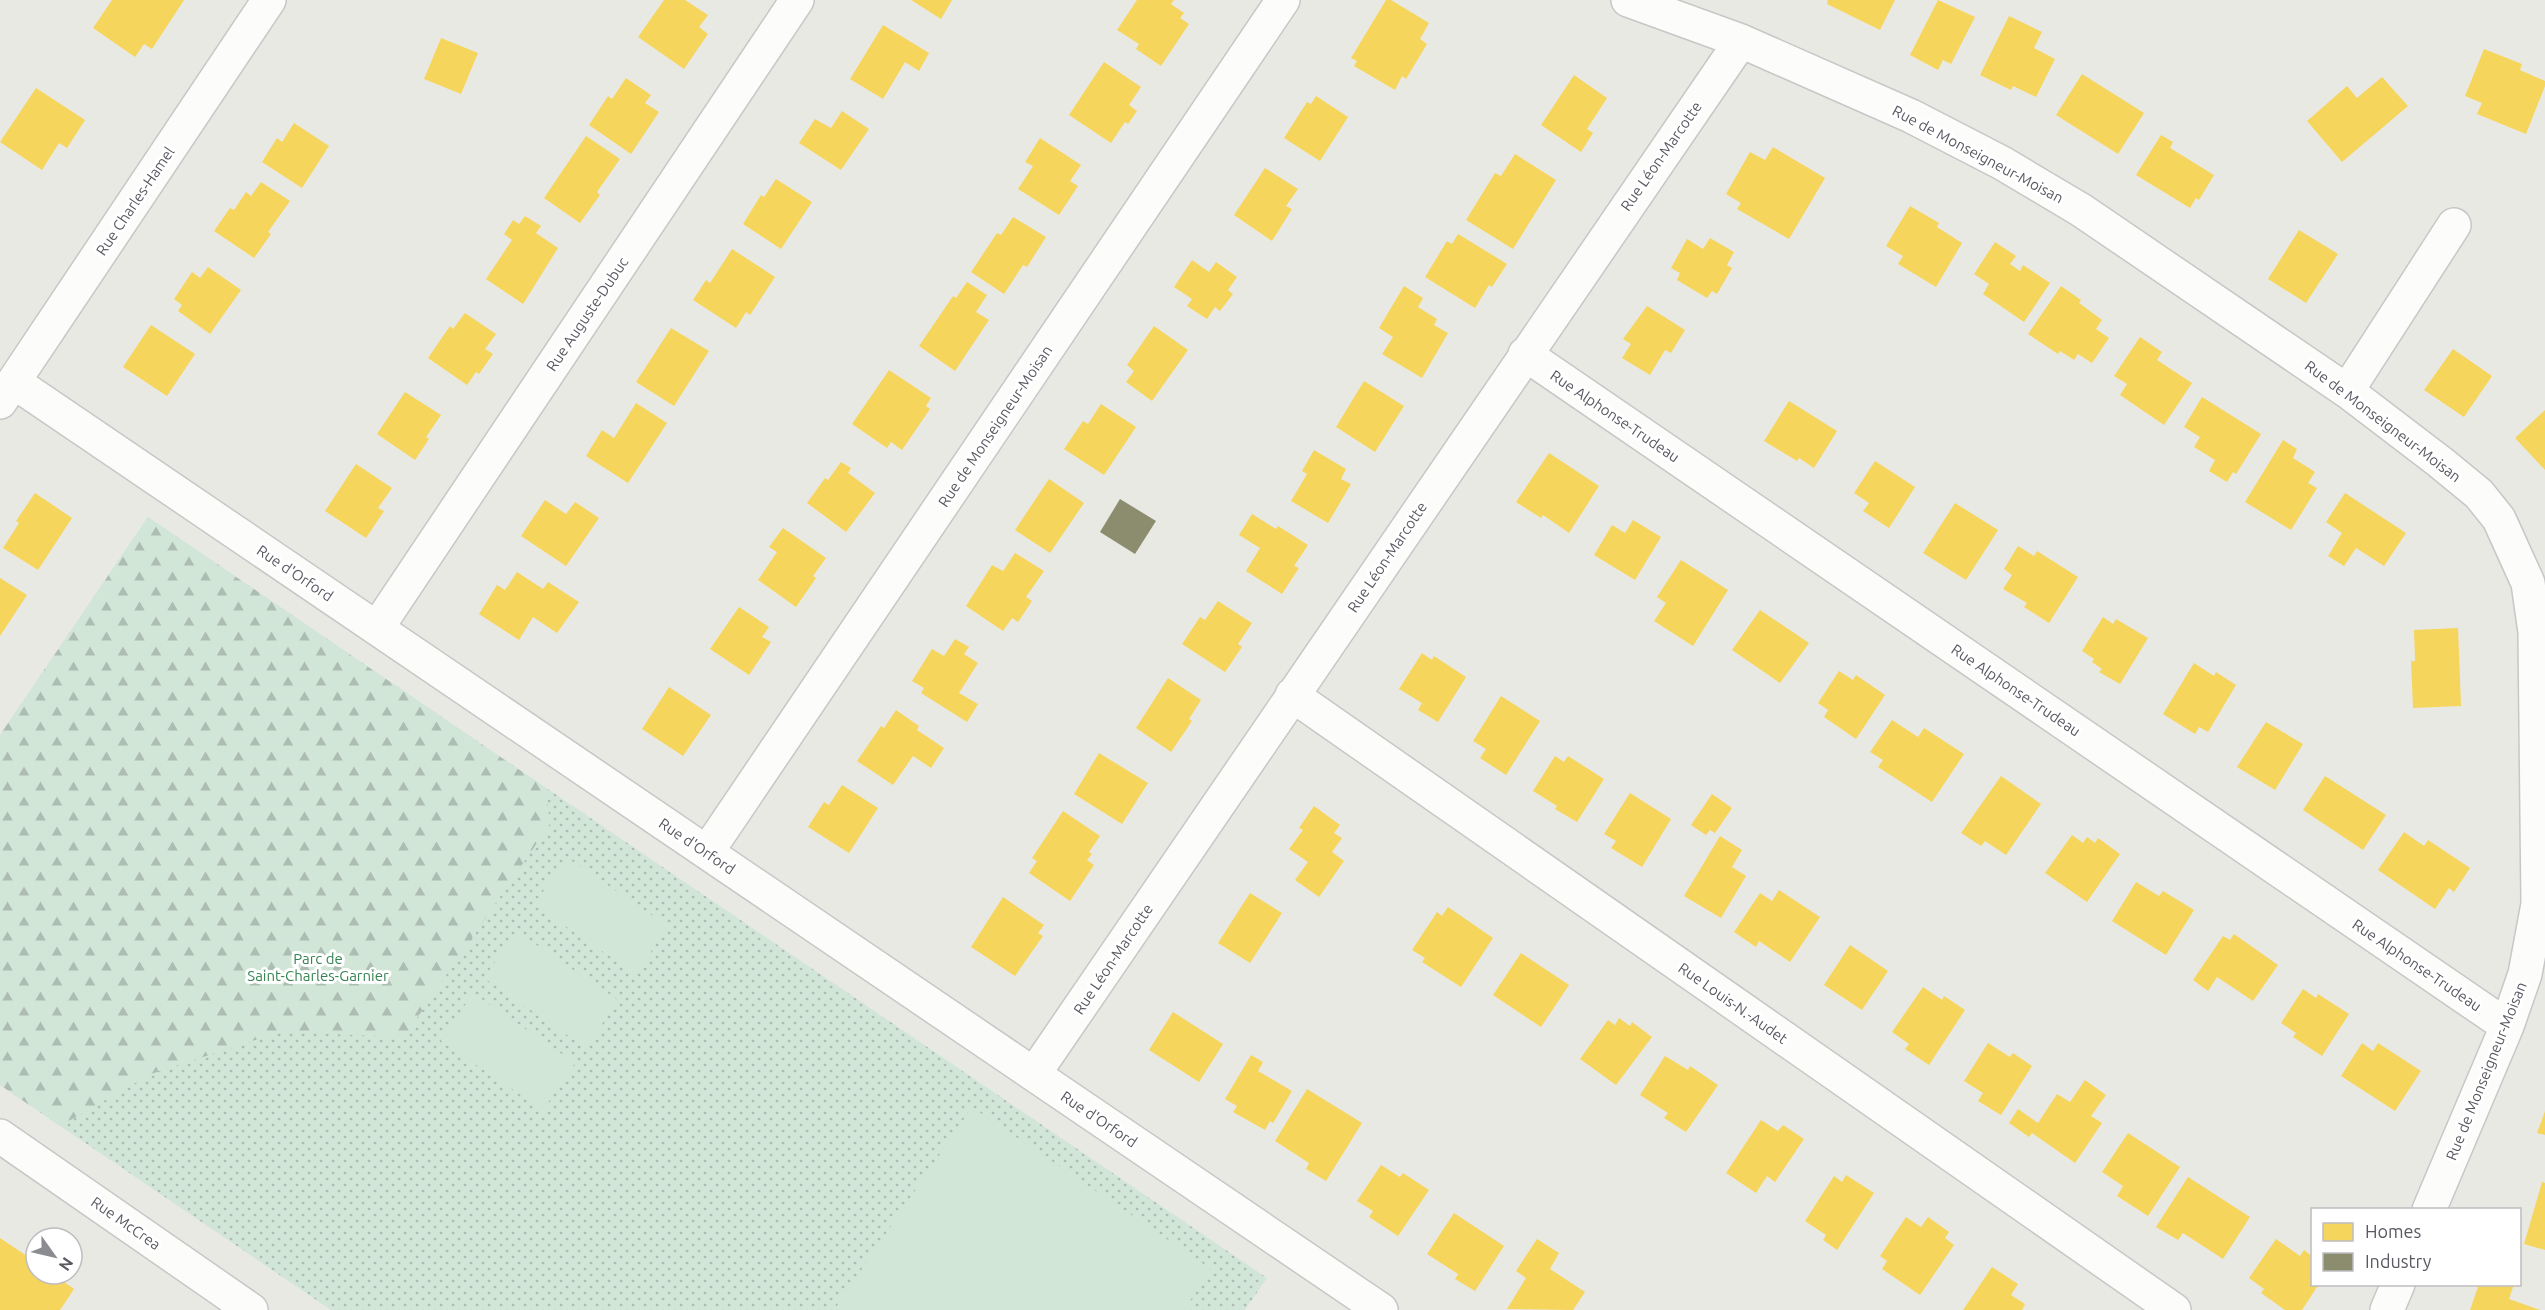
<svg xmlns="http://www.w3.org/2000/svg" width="2545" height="1310" viewBox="0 0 2545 1310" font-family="Ubuntu,sans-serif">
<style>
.green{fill:url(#green-dots)}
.forest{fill:url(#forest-firs)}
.pitch{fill:#d1e6d6}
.homes{fill:#f6d55c}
.industry{fill:#8c8c6e}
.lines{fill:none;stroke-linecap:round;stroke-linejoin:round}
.minor-casing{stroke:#c6c7c6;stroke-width:36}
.minor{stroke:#fcfcfb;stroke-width:33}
.labels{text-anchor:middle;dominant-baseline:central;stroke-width:6;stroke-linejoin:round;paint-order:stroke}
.street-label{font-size:15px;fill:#595a62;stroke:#fff}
.park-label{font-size:15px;fill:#368453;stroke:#fff}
</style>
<defs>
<pattern id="green-dots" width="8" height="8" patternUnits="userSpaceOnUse" patternTransform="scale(1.5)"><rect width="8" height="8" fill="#d1e6d6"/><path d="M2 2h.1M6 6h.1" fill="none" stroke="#adbdb1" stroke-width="1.8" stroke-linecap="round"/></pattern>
<pattern id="forest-firs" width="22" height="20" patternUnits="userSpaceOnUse" patternTransform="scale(1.5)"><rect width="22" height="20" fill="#d1e6d6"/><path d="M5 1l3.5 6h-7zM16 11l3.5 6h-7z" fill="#adbdb1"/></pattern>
</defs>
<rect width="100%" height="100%" fill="#e9e9e4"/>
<path class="green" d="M148 517 1267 1278 1245 1310H331L0 1085V735Z"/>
<path class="forest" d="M148 517 546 788 550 824 404 1037 280 1032 151 1074 60 1126 0 1085V735Z"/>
<path class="pitch" d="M566 857 668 926 636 974 534 905Z
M516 931 618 1000 586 1048 484 978Z
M473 993 575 1063 543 1110 441 1041Z
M972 1107 1211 1269 1184 1310H834Z"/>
<path class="homes" d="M112 0H184L152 49 144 44 135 57 93 28Z
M664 0H685L708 15 699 27 708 34 684 69 638 37Z
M911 0H952L941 19Z
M1137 0H1174L1171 4 1184 13 1180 18 1189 24 1161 66 1136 49 1139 44 1117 30Z
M1386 0H1391L1429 23 1420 39 1427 44 1406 79 1402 76 1395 90 1354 66 1357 61 1351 58Z
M1828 0H1895L1880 30 1827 4Z
M1938 0 1975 17 1951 64 1943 60 1938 70 1910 55Z
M2009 16 2042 32 2034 48 2055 59 2036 97 2013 86 2011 90 1980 75Z
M883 25 929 53 919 71 905 62 883 99 850 79Z
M441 38 478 53 461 94 424 79Z
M2484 49 2522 64 2520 70 2545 81V86L2526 134 2477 114 2482 103 2465 96Z
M1104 62 1141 87 1129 105 1137 111 1128 124 1125 122 1111 143 1069 115Z
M2082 74 2144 113 2118 154 2056 115Z
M1574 75 1607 98 1587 129 1593 133 1581 152 1541 125Z
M2382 77 2408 106 2342 162 2307 121 2347 86 2357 98Z
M626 78 651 95 645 103 659 112 631 154 589 125 608 96 612 99Z
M36 88 85 120 67 148 59 143 42 170 0 142Z
M1316 96 1348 117 1320 161 1284 138 1307 102 1311 104Z
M842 111 869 129 841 170 799 143 815 119 831 128Z
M294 123 329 146 302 188 262 162 277 138 282 142Z
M2161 135 2173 142 2170 148 2214 175 2199 200 2196 198 2190 208 2136 175Z
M586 136 620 159 597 192 600 195 580 223 544 198Z
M1040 138 1081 165 1070 181 1078 186 1059 215 1018 189 1033 166 1025 162Z
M1773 147 1825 178 1789 239 1737 209 1741 203 1726 194 1750 152 1765 160Z
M1515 154 1556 180 1513 249 1466 220 1495 173 1501 176Z
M1265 168 1298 189 1286 206 1292 209 1272 241 1234 215Z
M776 179 812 202 781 249 743 224 761 195 764 197Z
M261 182 290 201 268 232 271 234 254 258 214 231 230 208 234 210 246 192 251 196Z
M1910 206 1939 223 1937 227 1962 243 1936 287 1898 264 1903 256 1886 246Z
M525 216 541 226 536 233 558 248 523 304 486 279 512 240 504 234 513 220 519 224Z
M1013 217 1046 237 1027 267 1023 265 1004 294 971 272 997 233 1001 235Z
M2299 230 2338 254 2306 303 2268 279Z
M1458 234 1507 264 1492 287 1489 285 1475 308 1425 277 1447 241 1452 244Z
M1710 238 1734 252 1727 265 1732 268 1717 294 1712 291 1707 298 1677 280 1680 273 1671 268 1687 239 1703 249Z
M1995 242 2016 256 2010 264 2020 271 2023 265 2050 283 2024 322 1983 294 1989 284 1974 274Z
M732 249 775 277 750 315 746 312 736 328 693 300 706 280 710 283Z
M1192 260 1209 272 1216 262 1237 277 1228 290 1233 294 1220 311 1215 307 1207 319 1187 306 1192 299 1174 287Z
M208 267 241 290 210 334 178 311 182 305 174 299 192 272 200 278Z
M967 282 987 295 976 312 989 320 955 371 919 346 953 296 956 298Z
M1404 286 1423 298 1418 307 1437 319 1434 325 1448 333 1422 378 1382 354 1393 337 1379 328Z
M2061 286 2081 300 2079 303 2102 320 2096 329 2109 338 2092 363 2078 354 2074 360 2060 351 2058 354 2028 334Z
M1647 306 1685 330 1671 353 1665 350 1650 375 1622 358 1631 344 1623 339Z
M465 313 496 334 485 349 493 354 479 374 476 372 467 385 428 358 450 326 453 329Z
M151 325 195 354 167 396 123 367Z
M1154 326 1188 350 1152 401 1126 382 1134 371 1127 365Z
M671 328 709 351 674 406 636 382Z
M2140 337 2162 352 2157 360 2192 383 2164 425 2120 395 2127 384 2114 376Z
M2453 349 2492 376 2464 417 2424 390Z
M889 370 931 398 926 406 930 409 902 450 891 442 887 448 852 424Z
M1364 381 1404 406 1375 452 1336 427Z
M405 392 441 415 426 437 429 439 415 460 377 434Z
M2202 397 2261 434 2236 474 2233 472 2227 482 2209 471 2215 460 2194 447 2200 437 2184 427Z
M1789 401 1837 431 1814 468 1799 458 1797 461 1764 441Z
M636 403 667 423 628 483 586 456 602 430 614 438Z
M1101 404 1136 427 1104 475 1064 449 1083 421 1088 424Z
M2545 410V470L2515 438Z
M2283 440 2297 449 2293 458 2315 472 2308 483 2317 488 2291 530 2245 502Z
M1314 450 1346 469 1341 479 1351 484 1328 523 1291 501 1307 474 1302 471Z
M1549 453 1599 486 1569 533 1543 515 1541 518 1516 502Z
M1875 461 1915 487 1889 528 1863 511 1869 503 1854 493Z
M841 462 851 468 848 473 875 493 846 532 807 503 825 478 828 480Z
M356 464 392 488 378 508 384 511 366 538 325 511Z
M1049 479 1084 503 1050 553 1015 530Z
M35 493 72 518 38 570 3 548 19 523 16 521Z
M2345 493 2406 533 2384 566 2356 548 2344 566 2328 556 2342 533 2326 522Z
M545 500 566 514 575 502 599 518 566 566 521 536Z
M1955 503 1998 530 1966 580 1923 553Z
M1252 514 1276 529 1278 526 1308 545 1294 566 1299 568 1282 594 1246 571 1260 548 1239 535Z
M1633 520 1661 537 1635 580 1594 555 1612 525 1625 533Z
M783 528 826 558 813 576 816 578 796 607 758 580 777 552 769 547Z
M2018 546 2034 556 2037 551 2078 577 2049 623 2024 607 2027 603 2003 589 2012 575 2004 569Z
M1015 553 1044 571 1026 597 1032 601 1018 622 1012 618 1003 631 966 606 992 565 1003 571Z
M1681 560 1728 590 1693 646 1654 621 1666 603 1657 597Z
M517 572 543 589 548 582 579 602 557 633 533 617 519 640 479 614 497 585 505 590Z
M0 578 27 595 0 636Z
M1218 601 1252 623 1238 644 1242 647 1225 672 1182 644 1200 617 1205 620Z
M739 607 769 627 762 637 771 642 749 675 710 649Z
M1760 610 1809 643 1780 683 1732 650Z
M2103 617 2113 624 2116 619 2148 638 2120 684 2099 672 2102 669 2092 662 2094 659 2082 651Z
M2458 628 2461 706 2413 708 2411 661H2415L2414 630Z
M955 639 969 647 964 654 978 663 959 693 978 704 967 722 921 693 924 688 912 681 932 649 944 656Z
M1422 653 1432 660 1434 656 1466 677 1438 722 1418 710 1422 703 1399 689Z
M2194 663 2214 676 2216 672 2236 685 2208 732 2199 727 2195 734 2163 714Z
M1839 671 1853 680 1856 675 1885 695 1856 739 1824 717 1828 710 1818 703Z
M1168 678 1201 700 1189 719 1192 721 1171 752 1136 728Z
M669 687 711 715 683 756 642 729Z
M1501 696 1540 721 1506 775 1480 758 1486 749 1473 741Z
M896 710 919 726 917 730 944 748 931 768 913 756 893 785 857 761 881 726 884 728Z
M1892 720 1918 737 1924 728 1964 754 1932 802 1878 767 1883 760 1870 752Z
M2266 722 2303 744 2275 790 2237 767Z
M1099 753 1148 783 1122 824 1074 794Z
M1555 756 1564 762 1568 756 1604 779 1577 822 1555 809 1557 806 1533 791Z
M2001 776 2041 804 2006 855 1985 841 1981 846 1961 833Z
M2325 776 2386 815 2363 850 2303 810Z
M842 785 878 808 849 853 808 827 824 802 829 805Z
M1630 793 1671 819 1642 867 1611 848 1616 841 1604 834Z
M1712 794 1732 808 1715 833 1710 830 1706 835 1691 825Z
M1314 806 1340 825 1334 833 1342 838 1332 852 1344 861 1319 897 1295 880 1308 862 1289 849 1303 830 1299 828Z
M1063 811 1100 836 1089 852 1092 854 1087 860 1094 865 1070 901 1029 873 1037 861 1032 858Z
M2404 832 2424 846 2428 840 2470 868 2454 892 2449 888 2435 909 2378 870Z
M2072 835 2083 843 2087 837 2095 843 2098 838 2120 854 2087 902 2045 873Z
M1720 836 1742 850 1732 867 1746 876 1721 918 1684 896Z
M2136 882 2159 896 2163 891 2194 910 2166 955 2112 921Z
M1779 890 1820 917 1790 962 1759 941 1756 947 1734 932 1760 893 1772 901Z
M1250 893 1282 913 1250 963 1218 943Z
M1003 897 1044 925 1038 933 1043 936 1015 976 971 947Z
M1448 907 1493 938 1461 987 1422 962 1425 958 1412 950 1437 912 1442 916Z
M2234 934 2278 965 2253 1001 2217 977 2208 991 2193 980 2223 936 2230 940Z
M1850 945 1888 971 1862 1010 1824 985Z
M1521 953 1569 985 1541 1027 1493 995Z
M1923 987 1942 1000 1944 996 1965 1010 1929 1065 1905 1049 1909 1044 1892 1032Z
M2303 989 2316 998 2318 994 2349 1014 2322 1056 2293 1037 2296 1033 2281 1023Z
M1173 1012 1223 1044 1199 1082 1149 1050Z
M1619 1018 1630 1026 1632 1022 1652 1037 1616 1085 1580 1059 1608 1020 1615 1025Z
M1988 1043 2010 1057 2013 1053 2032 1066 2001 1115 1978 1101 1983 1093 1964 1081Z
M2362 1043 2373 1051 2378 1043 2421 1071 2395 1111 2341 1076Z
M1251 1055 1263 1062 1258 1071 1292 1091 1273 1123 1270 1121 1265 1130 1233 1112 1237 1106 1225 1099Z
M1665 1056 1688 1070 1690 1066 1718 1085 1686 1132 1664 1118 1668 1113 1640 1095Z
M2085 1080 2106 1095 2091 1116 2102 1123 2075 1163 2032 1133 2029 1137 2009 1123 2018 1109 2038 1123 2057 1094 2070 1102Z
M1307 1089 1362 1123 1326 1181 1306 1169 1309 1163 1275 1141Z
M2545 1111V1135L2537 1133Z
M1761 1120 1778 1131 1783 1125 1804 1139 1775 1182 1767 1176 1756 1193 1726 1173Z
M2128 1133 2180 1167 2148 1216 2117 1196 2123 1186 2102 1172Z
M1381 1165 1400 1177 1403 1173 1429 1190 1398 1236 1369 1217 1373 1211 1357 1201Z
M1846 1175 1874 1193 1837 1250 1823 1240 1826 1235 1805 1221 1834 1176 1842 1182Z
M2188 1177 2250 1217 2223 1259 2183 1233 2178 1240 2156 1227Z
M2542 1182 2545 1183V1250L2524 1244Z
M1454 1213 1504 1246 1475 1291 1455 1279 1458 1274 1427 1254Z
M1906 1217 1921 1227 1928 1217 1949 1232 1945 1238 1954 1245 1920 1295 1882 1269 1887 1261 1880 1256Z
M0 1238 36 1262V1274H53L74 1289 60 1310H0Z
M1537 1239 1559 1253 1550 1269 1585 1292 1573 1310 1507 1309 1526 1278 1516 1271Z
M2276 1239 2300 1256 2304 1250 2312 1256V1284H2319L2302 1310H2285L2261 1293 2264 1289 2249 1278Z
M1992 1267 2018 1284 2011 1295 2025 1304 2022 1310H1963Z
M2479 1284H2514L2509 1299 2540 1310H2470Z"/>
<path class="industry" d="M1120 499 1156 521 1135 554 1100 532Z"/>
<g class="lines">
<defs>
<path id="minor" d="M1628 0 1741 41 1911 116 2002 163 2081 210 2347 391 2440 462 2479 494 2499 519 2528 583 2535 632 2538 904 2525 974 2507 1026 2429 1210
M1525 354 2507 1026
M14 382 1381 1310
M2347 391 2454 225
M0 402 269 0
M377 628 797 0
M1292 695 2174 1310
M707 852 1283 0
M1034 1074 1741 41
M0 1136 251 1310
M2387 1310 2398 1284"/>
</defs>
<use href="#minor" class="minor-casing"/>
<use href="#minor" class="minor"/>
</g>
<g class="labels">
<g class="street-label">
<text transform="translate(1978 154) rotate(28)">Rue de Monseigneur-Moisan</text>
<text transform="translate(1661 156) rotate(-55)">Rue Léon-Marcotte</text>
<text transform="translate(135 201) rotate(-56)">Rue Charles-Hamel</text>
<text transform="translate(587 314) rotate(-56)">Rue Auguste-Dubuc</text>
<text transform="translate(1615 416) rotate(34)">Rue Alphonse-Trudeau</text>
<text transform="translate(2383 421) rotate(37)">Rue de Monseigneur-Moisan</text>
<text transform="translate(995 426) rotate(-56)">Rue de Monseigneur-Moisan</text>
<text transform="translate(1387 557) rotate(-56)">Rue Léon-Marcotte</text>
<text transform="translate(295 573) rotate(34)">Rue d'Orford</text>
<text transform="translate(2016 690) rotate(34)">Rue Alphonse-Trudeau</text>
<text transform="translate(697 846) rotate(34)">Rue d'Orford</text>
<text transform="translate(1113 959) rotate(-56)">Rue Léon-Marcotte</text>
<text transform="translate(2417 965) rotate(34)">Rue Alphonse-Trudeau</text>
<text transform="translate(1733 1003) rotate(35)">Rue Louis-N.-Audet</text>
<text transform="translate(2486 1071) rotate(-68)">Rue de Monseigneur-Moisan</text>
<text transform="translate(1099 1119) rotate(34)">Rue d'Orford</text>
<text transform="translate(126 1223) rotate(35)">Rue McCrea</text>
</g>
<g class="park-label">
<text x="318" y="958">Parc de<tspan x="318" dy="17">Saint-Charles-Garnier</tspan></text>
</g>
</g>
<rect x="2311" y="1208" width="210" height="78" fill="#ffffff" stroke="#bdbdc0" stroke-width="1.5"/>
<rect x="2323" y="1223" width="30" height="18" fill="#f6d55c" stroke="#bdbdc0" stroke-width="1.5"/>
<text x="2365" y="1238" font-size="18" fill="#595a62">Homes</text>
<rect x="2323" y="1253" width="30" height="18" fill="#8c8c6e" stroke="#bdbdc0" stroke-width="1.5"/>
<text x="2365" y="1268" font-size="18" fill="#595a62">Industry</text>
<g transform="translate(54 1256) rotate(124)"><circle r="28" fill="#ffffff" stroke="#bdbdc0" stroke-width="1.5"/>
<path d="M0-4.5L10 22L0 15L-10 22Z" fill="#8b8c90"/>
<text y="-9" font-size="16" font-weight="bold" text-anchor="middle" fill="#595a62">N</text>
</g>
</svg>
